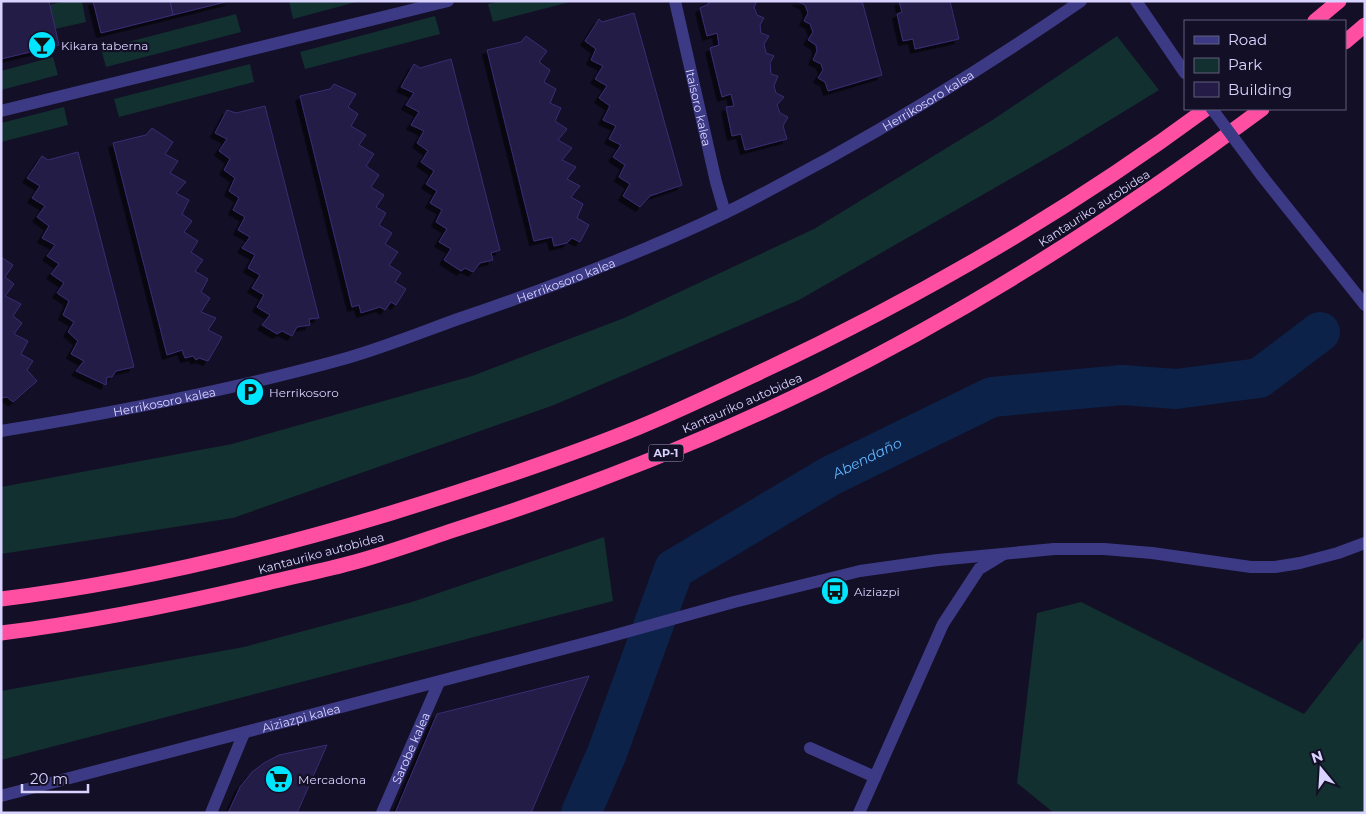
<svg xmlns="http://www.w3.org/2000/svg" width="1366" height="814" viewBox="0 0 1366 814" font-family="Montserrat,sans-serif">
<style>
.green{fill:#12302f}
.lines{fill:none;stroke-linecap:round;stroke-linejoin:round}
.river{stroke:#0c2248;stroke-width:40}
.building{fill:#241b47;stroke:#3b2d73;filter:url(#shadow)}
.minor{stroke:#3d3a85;stroke-width:12}
.highway{stroke:#ff4fa3;stroke-width:15}
.minor-bridge{stroke:#3d3a85;stroke-width:12}
.labels{text-anchor:middle;dominant-baseline:central;stroke-width:4.5;stroke-linejoin:round;paint-order:stroke}
.shield{fill:#130f26;stroke:#9e99be;stroke-width:1}
.shield-label{font-size:11px;font-weight:bold;fill:#d9d4ff}
.poi-label{font-size:12px;fill:#d9d4ff;stroke:#130f26;text-anchor:start}
.street-label{font-size:12px;fill:#d9d4ff;stroke:#130f26}
.water-label{font-size:14px;font-style:italic;fill:#62b6ff;stroke:#130f26}
</style>
<defs>
<filter id="shadow"><feDropShadow dx="-4.5" dy="4.5" stdDeviation="0" flood-color="#0009"/></filter>
</defs>
<rect width="100%" height="100%" fill="#130f26"/>
<path class="green" d="M66 1H82L86 22 55 29 49 5Z
M289 1H360L293 19Z
M500 1H574L493 22 488 4Z
M236 14 241 32 106 67 101 49Z
M435 16 440 34 305 69 300 52Z
M1117 36 1159 90 1066 147 799 300 554 405 233 518 1 554V487L232 444 472 376 624 318 814 229 994 119Z
M53 57 58 75 1 90V71Z
M250 64 254 82 119 117 114 99Z
M64 107 68 125 1 142V123Z
M604 537 613 601 1 760V691L244 647 412 602Z
M1081 602 1304 714 1365 636V813H1054L1017 783 1037 613Z"/>
<g class="lines">
<path class="river" id="s1" d="M581 813 607 753 674 569 830 476 992 397 1122 385 1176 389 1259 378 1320 332"/>
</g>
<path class="building" d="M8 1H49L59 45 1 59V3Z
M93 1H170L173 15 101 33Z
M170 1H229L173 15Z
M708 1H757L754 7 757 15 764 18 760 25 761 33 769 36 764 44 766 53 774 56 770 63 771 74 778 76 774 86 776 93 784 97 777 105 780 113 788 117 783 126 787 139 745 150 741 134 732 136 726 107 734 106 731 94 722 97 710 48 719 45 717 33 707 36 700 8 709 4Z
M797 1H862L882 75 828 91 825 82 818 78 823 70 821 64 813 60 817 51 816 45 808 40 813 32 810 24 804 21 808 13 805 5Z
M899 1H950L959 39 915 49 913 39 903 41 897 14 902 12Z
M634 13 682 185 650 196 640 207 623 196 630 184 619 177 625 165 613 157 621 145 609 139 616 126 603 120 610 106 599 98 607 86 595 79 603 66 591 60 596 49 585 41 599 19 602 22Z
M526 36 547 51 539 62 550 70 544 82 556 89 550 103 561 108 555 121 567 129 558 140 572 148 562 160 576 167 567 179 580 186 571 197 583 204 577 218 589 225 580 242 572 238 567 243 554 246 552 237 534 241 487 50 521 42Z
M451 59 500 250 491 253 493 260 480 263 473 272 465 268 461 271 444 260 451 249 439 242 447 229 436 222 442 210 430 203 437 191 426 184 434 171 421 162 428 151 417 143 424 131 411 125 419 112 406 105 414 93 401 87 414 64 420 68Z
M334 84 356 94 348 107 358 114 351 126 366 135 359 145 374 154 366 166 379 175 371 187 384 195 376 207 386 213 379 225 392 233 385 244 398 252 389 265 401 273 395 282 406 289 396 305 391 302 385 310 380 307 361 313 359 305 352 307 300 96 330 89Z
M265 106 319 318 309 319 310 325 297 327 292 336 282 331 277 334 262 325 270 315 257 307 264 295 252 288 260 275 248 268 255 255 242 248 250 237 238 230 245 217 233 210 239 198 229 191 235 178 224 170 230 159 219 151 227 139 215 133 227 110 236 113Z
M152 128 173 142 165 154 178 161 170 173 186 182 176 193 189 200 182 214 192 221 184 232 198 241 191 252 203 260 195 271 208 279 201 292 210 298 201 312 216 318 208 330 222 337 208 361 199 358 196 360 193 356 185 358 182 350 167 355 113 143 146 135Z
M78 152 134 367 116 371 112 377H107L106 385 76 371 84 361 71 354 78 341 68 332 74 322 63 315 69 301 57 293 64 283 51 274 59 264 47 256 55 245 42 238 49 226 37 217 45 206 32 198 40 186 27 178 42 156 48 160Z
M1 257 13 265 5 277 14 284 5 296 21 304 13 316 22 323 14 334 28 341 21 354 33 361 27 370 37 381 13 402 7 397 1 398Z
M589 676 531 813H395L437 714Z
M327 745 297 813H228L240 787 252 772 264 763 279 755Z"/>
<g class="lines">
<g class="minor">
<path id="s2" d="M675 1 716 182 725 213"/>
<path d="M1136 1 1185 73"/>
<path d="M1 111 448 1"/>
<path d="M1262 176 1365 305"/>
<path id="s3" d="M1 431C118 412 233 390 347 358 385 347 422 332 458 319 549 288 640 254 727 212 762 195 796 176 831 157 917 109 1000 57 1081 1"/>
<path d="M810 748 875 777"/>
<path id="s4" d="M1 796 601 639 734 602 860 571 938 560 1054 549H1104L1152 553 1251 567H1275L1300 563 1338 553 1365 543"/>
<path d="M211 813 244 733"/>
<path id="s5" d="M382 813 439 682"/>
<path d="M859 813 943 624 979 569 1002 555"/>
</g>
<path class="highway" d="M1315 21 1339 1
M1345 42 1365 25
M1 599C132 583 262 552 388 514 472 488 556 461 637 428 676 412 714 394 752 376 911 302 1064 214 1206 109
M1 633C91 622 179 604 267 583 296 576 326 570 355 562 388 553 421 541 454 530 580 490 703 442 821 384 975 308 1125 211 1262 109"/>
<path class="minor-bridge" d="M1212 109 1262 176"/>
</g>
<defs>
<symbol id="bar-disc" viewBox="-11 -11 22 22"><circle r="9.5" fill="#00e5ff" stroke="#130f26"/><path d="M-6-5H6L.8 .8V4.5H3.5V6h-7V4.5H-.8V.8Z" fill="#111"/></symbol>
<symbol id="parking-disc" viewBox="-11 -11 22 22"><circle r="9.5" fill="#00e5ff" stroke="#130f26"/><path d="M-3.5-5.5H1a3.5 3.5 0 0 1 0 7H-1V5.5H-3.5ZM-1-3.4V-.6H.8a1.4 1.4 0 0 0 0-2.8Z" fill="#111"/></symbol>
<symbol id="bus-disc" viewBox="-11 -11 22 22"><circle r="9.5" fill="#00e5ff" stroke="#130f26"/><path d="M-5-6H5V4H4V6H2V4H-2V6H-4V4H-5ZM-3.5-4V0h7V-4ZM-3.5 1.2v1.5H-2V1.2ZM2 1.2v1.5H3.5V1.2Z" fill="#111"/></symbol>
<symbol id="supermarket-disc" viewBox="-11 -11 22 22"><circle r="9.5" fill="#00e5ff" stroke="#130f26"/><path d="M-6-5.5h2.5l.6 2H6L4.5 2H-2.5L-4.4-4H-6ZM-1.5 3.2a1.3 1.3 0 1 0 .1 0ZM3 3.2a1.3 1.3 0 1 0 .1 0Z" fill="#111"/></symbol>
</defs>
<g fill-rule="evenodd">
<use href="#bar-disc" x="26" y="29" width="32" height="32"/>
<use href="#parking-disc" x="234" y="376" width="32" height="32"/>
<use href="#bus-disc" x="819" y="575" width="32" height="32"/>
<use href="#supermarket-disc" x="263" y="763" width="32" height="32"/>
</g>
<g class="labels">
<rect class="shield" x="648.5" y="444.5" width="35" height="17" rx="4"/>
<g class="shield-label">
<text x="666" y="453">AP-1</text>
</g>
<g class="poi-label">
<text x="61" y="45">Kikara taberna</text>
<text x="269" y="392">Herrikosoro</text>
<text x="854" y="591">Aiziazpi</text>
<text x="298" y="779">Mercadona</text>
</g>
<g class="street-label">
<text stroke="none"><textPath href="#s3" startOffset="991">Herrikosoro kalea</textPath></text>
<text stroke="none"><textPath href="#s2" startOffset="109">Itaisoro kalea</textPath></text>
<text transform="translate(1094 208) rotate(-33)">Kantauriko autobidea</text>
<text stroke="none"><textPath href="#s3" startOffset="586">Herrikosoro kalea</textPath></text>
<text stroke="none"><textPath href="#s3" startOffset="166">Herrikosoro kalea</textPath></text>
<text transform="translate(742 403) rotate(-24)">Kantauriko autobidea</text>
<text transform="translate(321 553) rotate(-15)">Kantauriko autobidea</text>
<text stroke="none"><textPath href="#s4" startOffset="310">Aiziazpi kalea</textPath></text>
<text stroke="none"><textPath href="#s5" startOffset="71">Sarobe kalea</textPath></text>
</g>
<g class="water-label">
<text stroke="none"><textPath href="#s1" startOffset="484">Abendaño</textPath></text>
</g>
</g>
<rect width="1366" height="814" fill="none" stroke="#d9d4ff" stroke-width="5"/>
<rect x="1184" y="20" width="162" height="90" fill="#130f26" stroke="#625e7d"/>
<rect x="1194" y="36" width="25" height="8" fill="#3d3a85" stroke="#625e7d"/>
<text x="1228" y="45" font-size="15" fill="#d9d4ff">Road</text>
<rect x="1194" y="58" width="25" height="15" fill="#12302f" stroke="#625e7d"/>
<text x="1228" y="70" font-size="15" fill="#d9d4ff">Park</text>
<rect x="1194" y="82" width="25" height="15" fill="#241b47" stroke="#625e7d"/>
<text x="1228" y="95" font-size="15" fill="#d9d4ff">Building</text>
<g transform="translate(1321 769) rotate(342)" stroke="#130f26" stroke-width="4" paint-order="stroke">
<path d="M0-4L9 19L0 12L-9 19Z" fill="#d9d4ff"/>
<text y="-8" font-size="14" font-weight="bold" text-anchor="middle" fill="#d9d4ff">N</text>
</g>
<path d="M22 784v8h66v-8" fill="none" stroke="#d9d4ff" stroke-width="2.5"/>
<text x="30" y="784" font-size="15" fill="#d9d4ff" stroke="#130f26" stroke-width="4" paint-order="stroke">20 m</text>
</svg>
